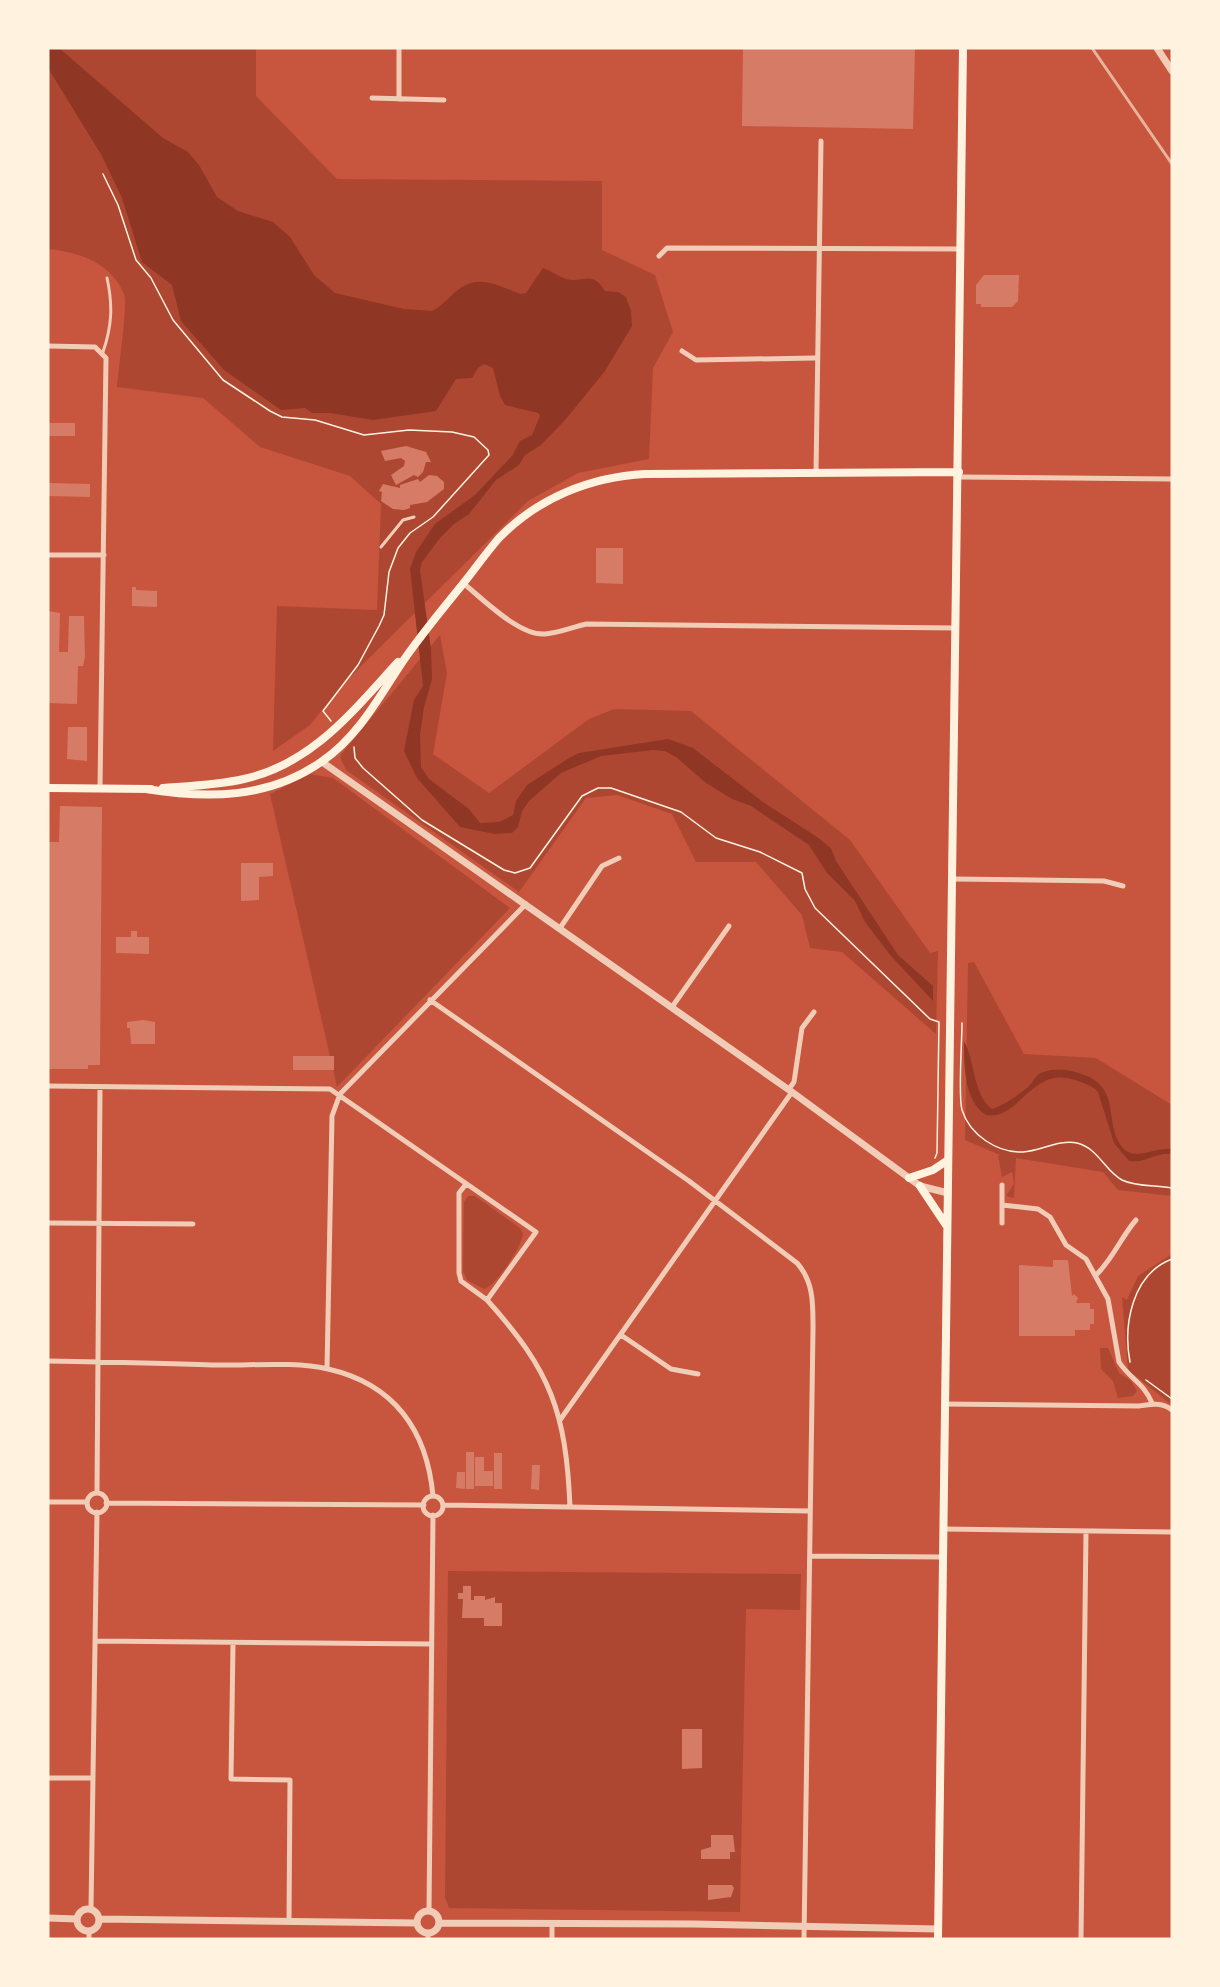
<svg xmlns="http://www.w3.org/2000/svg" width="1220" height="1987" viewBox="0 0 1220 1987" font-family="Inter,sans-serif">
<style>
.green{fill:#ae4732}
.water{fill:#8f3625}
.building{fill:#d67c66}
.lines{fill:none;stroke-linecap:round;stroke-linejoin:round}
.path{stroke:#fff3e0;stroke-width:1.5}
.service{stroke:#f1ccb7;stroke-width:3}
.minor{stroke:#f1ccb7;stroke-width:5}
.tertiary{stroke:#f1ccb7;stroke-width:7}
.secondary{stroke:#fff3e0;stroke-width:8}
.rail{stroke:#e9b49f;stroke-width:3}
</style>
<rect width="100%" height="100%" fill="#c8553d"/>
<path class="green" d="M48 48H256V96L337 179 602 181V250L655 275 673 332 653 368 649 459 578 473 528 501 343 684 310 725 273 751 277 606 377 610 381 504 350 476 260 447 203 398 117 387C118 371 128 305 124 294 111 263 79 252 48 249Z
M440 635 447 673 433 754 489 793 589 719 614 709 691 711 850 840 930 953 938 951 936 1034 842 952 810 948 802 915 756 862H696L672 814 617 795 586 798 519 892 346 770 340 757 343 752Z
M310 774 333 778 510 908 337 1087 270 794Z
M974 962 1024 1054 1096 1058 1172 1105V1196L1118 1190 1103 1172 1016 1158 1014 1198 1006 1196 1014 1184 1012 1172 1002 1177 998 1156 1000 1155 965 1140 968 963Z
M468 1196H475L520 1228 523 1234C522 1246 496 1286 484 1289L467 1280 463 1271 464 1202Z
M1172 1254V1405L1128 1370 1122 1297 1127 1300 1138 1276Z
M1100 1348H1108L1119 1373 1131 1381 1137 1391 1133 1396 1118 1398 1113 1381 1101 1369Z
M448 1571 801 1574 800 1610 746 1609 740 1912 449 1908 445 1897Z"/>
<path class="water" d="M48 48H59L163 138 188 152 199 165 217 197 238 211 273 222 290 237 314 275 335 293 404 309 432 311C444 305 451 294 462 287 481 274 503 288 521 294L526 293 543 268C551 271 558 276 566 279 581 284 592 269 605 291L618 292 626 297 631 311 632 326 605 371 566 419 541 445 525 455 519 465 496 480 469 514 453 525 440 538 422 562 420 570 431 649 432 679 424 707 420 735 421 767 429 779 469 809 480 823 499 822 513 815 516 801 527 785 569 758 579 753 668 739 693 748 763 802 817 837 831 848 836 861 898 955 933 986V1001L891 956 865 922 855 901 827 873 809 845 751 806 732 799 706 783 676 757 665 751 653 750 601 756 561 773 529 801 522 811 518 827 512 833 495 834 460 827 417 778 404 751 414 700 423 686 410 569 416 552 435 524 475 495 512 456 520 441 532 435 540 416 538 413 505 405 500 396 493 368 484 364 478 368 472 378 456 379 436 411 373 420 330 413H312L305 408 281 410 224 370 181 321 172 285 142 262 122 198 102 156 48 68Z
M964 1041C975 1061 973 1095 992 1109 1003 1106 1017 1096 1027 1088 1033 1083 1035 1075 1043 1072 1056 1068 1067 1069 1079 1073 1126 1087 1100 1127 1126 1151 1139 1159 1157 1147 1172 1149V1154C1156 1152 1144 1164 1129 1161L1114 1143 1098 1092C1093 1086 1086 1084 1078 1081 1031 1063 1021 1121 986 1115 964 1101 964 1065 964 1041Z"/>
<path class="building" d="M743 48H915L913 129 742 126Z
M984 275H1019L1018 301 1012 307H981V304H976V285Z
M48 423H75V436H48Z
M406 446 426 452 431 462H426L423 472 418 477 414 475 396 485 391 475 404 466 405 461 401 458 385 461 381 451Z
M429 475 437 476 444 482V489L427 502 410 505V508L404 510 393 509 381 501 382 492 379 491 383 484 400 488V485L418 479 420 482Z
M48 483 90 484V497L48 496Z
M596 548H623V584L596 583Z
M132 587H136V590L157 591V607L132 606Z
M48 611 60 613 59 652H68L69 616H84L85 657 83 666H78L77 704 48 703Z
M68 727H87V761L67 759Z
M60 806 102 807 100 1065H88V1069H48V842H59Z
M241 863H273V876L259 877V900L241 901Z
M131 931H137V937H149V954L116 953V937H131Z
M143 1020 155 1022V1044H131L130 1028H127V1022Z
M293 1056H334V1070H293Z
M1053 1260H1068L1072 1296 1074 1294 1078 1298 1076 1303H1090V1309H1094V1324H1090V1330H1075V1336H1019V1265L1053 1267Z
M466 1452H474V1489H466Z
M494 1453H502V1489H494Z
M475 1457H484V1471H493V1486H475Z
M532 1465H540L539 1490 531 1489Z
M457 1472H465V1489L456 1488Z
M463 1586H471V1600H474V1596H485V1600L495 1597V1603H502V1626H484V1618H462L463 1599H458V1593H463Z
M682 1729H702V1768L682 1769Z
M711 1835H733L735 1852H730V1859H701V1850L711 1847Z
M708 1885H732L734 1888 731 1897 708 1900Z"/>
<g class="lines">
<path class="path" d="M103 174 118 205 136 260 151 278 173 320 223 380 270 411 282 417 315 420 364 435 409 430 452 432 474 437 488 450 489 455 433 517 410 533 398 548 389 572 384 615 379 626 358 665 323 711 331 721
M354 747 355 758 363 768 422 820 504 870 515 873 530 868 582 796 598 788H611L681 812 716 838 760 852 802 873 805 889 815 908 930 1019 939 1022 937 1153 935 1158
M962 1023C962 1042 958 1096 962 1110 970 1135 997 1153 1023 1152 1040 1151 1060 1139 1077 1143 1098 1148 1105 1171 1122 1180 1136 1187 1157 1185 1172 1188
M1130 1362C1123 1325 1132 1274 1172 1259
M1146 1380 1172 1399"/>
<path class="service" d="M103 352C112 326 113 305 107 278
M381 547 403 520 414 517"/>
<path class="minor" d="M372 98 444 100
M399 99V48
M659 256 667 248 961 249
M48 346 95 347 106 358 100 788
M682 351 696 360 815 358
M816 473 821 141
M959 477 1172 479
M48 555H104
M463 583C483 599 519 636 545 634 559 633 573 627 586 624L956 628
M952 879 1104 881 1123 886
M560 928 602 866 619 858
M430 1000 689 1181 797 1263C814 1282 813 1305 813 1329L804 1939
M672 1007 729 926
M48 1086 330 1089 536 1232 487 1300 461 1281 459 1273V1193L466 1184
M789 1089 794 1082 802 1028 814 1012
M1002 1205 1038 1209 1050 1217 1066 1245 1086 1259 1108 1299 1119 1362C1130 1379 1144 1383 1152 1403
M48 1223 193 1224
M1002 1223V1185
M1096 1275C1113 1259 1121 1237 1136 1220
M487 1300C551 1371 566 1412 570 1507
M621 1335 671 1369 698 1374
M48 1361C103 1362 158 1363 213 1365 249 1366 293 1361 328 1369 394 1384 427 1430 433 1496
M327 1369 332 1116 340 1094 526 904
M944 1404 1139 1406C1151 1404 1162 1402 1172 1410
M560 1420 792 1092
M97 1493 100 1087
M87 1503a10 10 0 1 1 20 0a10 10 0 1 1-20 0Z
M423 1506a10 10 0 1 1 20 0a10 10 0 1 1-20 0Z
M48 1502H87
M106 1503 424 1505
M443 1505 810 1511
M943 1529 1172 1532
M810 1556 942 1557
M95 1641 432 1644
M233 1643 231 1779 290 1780 289 1921
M48 1778H93
M91 1909 97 1512
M429 1911 433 1515
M552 1925V1939
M89 1939V1931
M428 1939V1934
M1081 1939 1086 1532"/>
<path class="tertiary" d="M1157 48 1172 71
M322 762 792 1092 920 1186 948 1193
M77 1920a11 11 0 1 1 22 0a11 11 0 1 1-22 0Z
M417 1922a11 11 0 1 1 22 0a11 11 0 1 1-22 0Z
M48 1918 77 1919
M99 1919 417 1923
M439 1923 694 1924 938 1929"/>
<path class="secondary" d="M48 788 151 789
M163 788C190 786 218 785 244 779 312 764 353 711 398 662
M146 789C207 799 268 799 321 762 357 738 378 699 401 664 420 636 441 611 462 585 475 569 486 553 499 538 538 498 590 477 645 474L959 472
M909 1178 933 1170 948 1160
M920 1186 946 1225
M938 1939 963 48"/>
<path class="rail" d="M1092 48 1172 164"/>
</g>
<rect width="1220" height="1987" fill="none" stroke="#fff3e0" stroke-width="99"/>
</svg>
